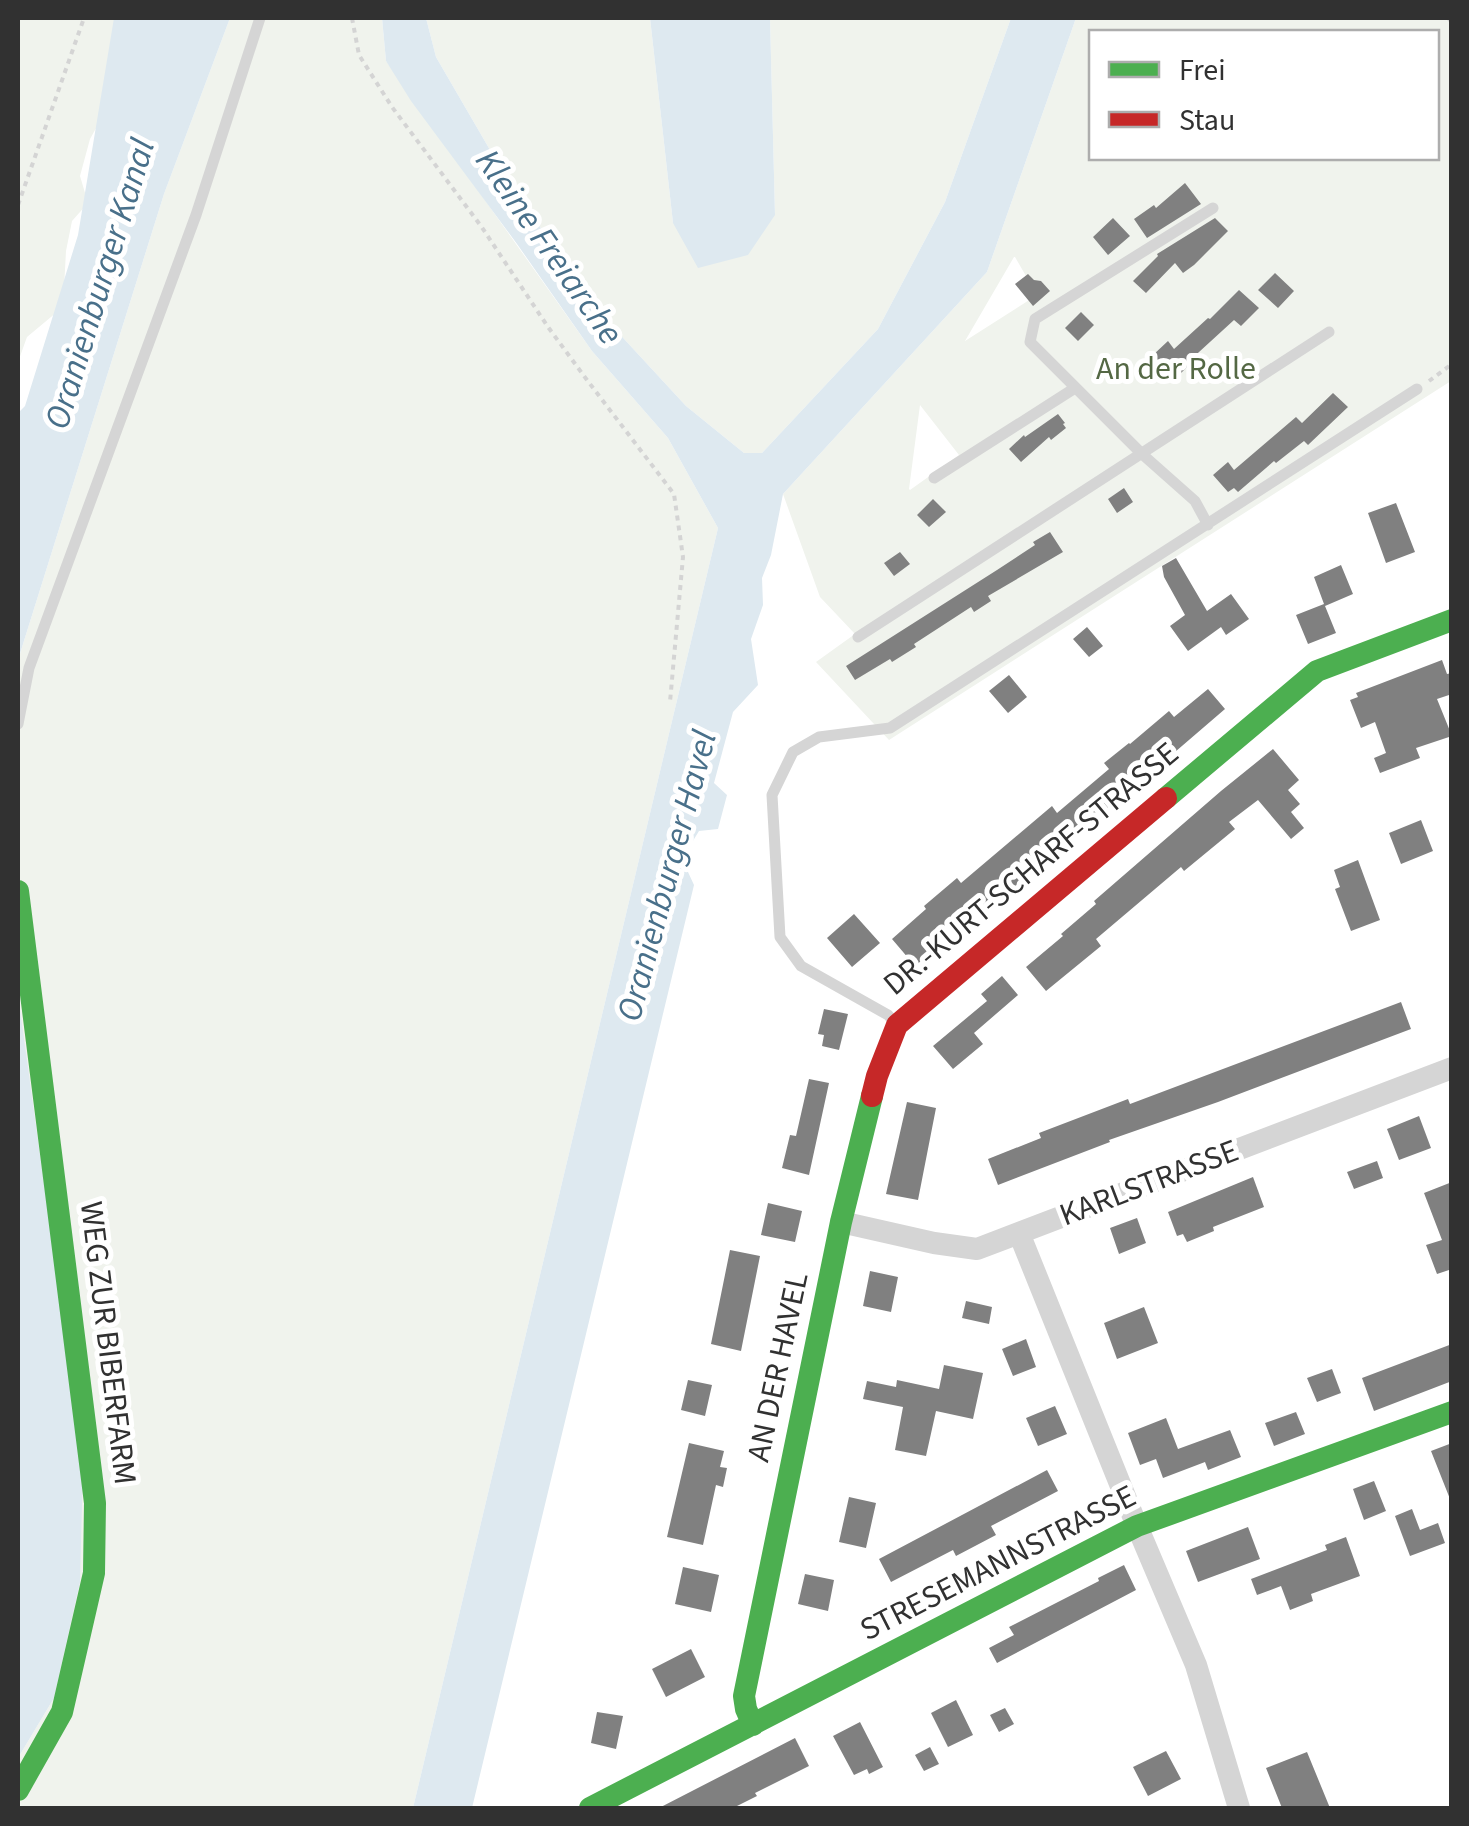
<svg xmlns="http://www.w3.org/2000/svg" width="1469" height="1826" viewBox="0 0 1469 1826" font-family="'Source Sans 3',sans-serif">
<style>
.green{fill:#f0f3ed;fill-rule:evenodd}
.water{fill:#dee9f0}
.building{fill:#808080}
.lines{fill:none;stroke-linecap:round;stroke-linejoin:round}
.path{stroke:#d4d4d4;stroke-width:4;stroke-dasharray:5 5;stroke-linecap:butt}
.lane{stroke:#d5d5d5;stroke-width:11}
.street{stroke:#d5d5d5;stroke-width:22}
.fast{stroke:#4caf50;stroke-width:22}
.jam{stroke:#c62828;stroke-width:22}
.labels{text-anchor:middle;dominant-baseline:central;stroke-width:10;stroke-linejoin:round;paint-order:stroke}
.park-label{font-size:32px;fill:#546844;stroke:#fff}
.street-label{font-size:32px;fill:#313131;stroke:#fff}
.water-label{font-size:35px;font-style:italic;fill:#49708a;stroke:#fff}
</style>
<rect width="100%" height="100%" fill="#fff"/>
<path class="green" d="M18 18H118L124 78 90 139 80 176 88 203 72 221 66 251 63 307 27 337 18 362Z
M230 18H382L386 61 592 351 668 438 718 528 413 1808H18V1758L54 1698 18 995V660L164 194Z
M426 18H650L673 223 775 215 770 18H1011L945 202 878 329 762 453H744L686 406 589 301 497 162 436 57Z
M1076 18H1451V381L889 740 816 662 855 634 820 597 783 494 987 272ZM1092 32H1436V158H1092ZM1015 257 1037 295 965 341 1014 257ZM920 405 959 455 910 490 909 489Z"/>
<path class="water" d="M114 18H230L164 194 18 660V413L25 406 78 235Z
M382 18H426L436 57 497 162 589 301 686 406 744 453H762L878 329 945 202 1011 18H1076L987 272 783 494 771 555 762 578 763 605 751 639 758 685 733 712 714 783 727 795 718 829 699 831 688 849 676 852 673 864 688 872 694 885 472 1808H413L718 528 668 438 592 351 517 244 411 101 386 61Z
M650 18H770L775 215 748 255 698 268 673 223Z
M18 995 83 1467 80 1582 54 1698 18 1758Z"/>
<path class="building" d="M1185 183 1201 204 1147 238 1134 219 1154 205 1156 208Z
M1113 218 1130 236 1108 255 1093 237Z
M1215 218 1228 231 1194 265 1183 273 1175 263 1146 293 1133 281 1158 256 1157 254Z
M1275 273 1294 291 1278 308 1258 290Z
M1028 274 1034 280 1041 281 1050 291 1033 306 1015 284Z
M1239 290 1259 308 1241 326 1234 320 1187 363 1189 365 1175 379 1153 355 1168 341 1174 349 1208 318 1210 319Z
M1081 312 1094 325 1078 341 1065 328Z
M1333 393 1348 407 1308 445 1304 441 1276 463 1274 461 1266 468 1238 492 1234 488 1228 492 1213 475 1228 462 1234 470 1296 417 1302 423Z
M1058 414 1065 423 1063 424 1066 428 1051 440 1049 437 1021 462 1009 449 1024 435 1025 437Z
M1124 488 1133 502 1117 513 1108 499Z
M933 499 946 512 929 527 917 515Z
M1396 503 1415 552 1386 563 1368 513Z
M1050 532 1063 552 988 596 991 601 974 612 971 607 914 644 916 647 892 662 890 659 855 680 846 666 997 570 1035 545 1033 542Z
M900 552 910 564 894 576 884 563Z
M1176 558 1207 611 1231 594 1249 619 1226 635 1221 627 1188 651 1170 626 1185 615 1164 577 1162 566Z
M1341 565 1353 594 1325 606 1336 633 1308 644 1296 615 1324 604 1314 577Z
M1087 627 1103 646 1089 657 1073 639Z
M1442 660 1447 674 1452 673V694L1437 699 1452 736 1416 748 1420 758 1380 773 1374 758 1386 753 1375 722 1361 728 1350 700 1358 697 1356 693Z
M1009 675 1027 697 1008 713 989 691Z
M1208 689 1225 709 1168 758 1164 754 1111 799 1114 802 1077 836 986 912 980 905 936 942 939 946 915 966 892 939 926 909 924 906 957 878 961 883 1052 806 1057 813 1109 769 1104 763 1129 743 1130 744 1169 711 1174 717Z
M1273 749 1299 780 1288 790 1300 804 1291 812 1304 828 1291 839 1258 800 1229 822 1235 829 1184 871 1181 867 1096 939 1101 946 1046 991 1026 967 1063 936 1061 934 1096 904 1094 901 1221 791Z
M1421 820 1433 851 1401 864 1389 833Z
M1358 860 1380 920 1351 931 1335 889 1340 887 1334 870Z
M854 914 880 943 852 967 827 938Z
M1002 976 1018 995 974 1033 983 1044 953 1069 933 1046 987 1001 981 994Z
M1401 1002 1411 1029 1218 1102 1109 1140 1110 1142 998 1185 988 1159 1041 1138 1039 1133 1128 1099 1130 1104Z
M824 1009 848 1014 839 1050 822 1046 824 1035 818 1034Z
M809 1079 829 1083 809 1175 782 1168 790 1135 796 1136Z
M907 1102 936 1108 918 1200 886 1194Z
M1419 1116 1431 1148 1399 1160 1387 1129Z
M1377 1161 1383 1178 1354 1189 1347 1172Z
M1253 1177 1264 1207 1213 1227 1214 1231 1187 1242 1183 1234 1177 1236 1168 1212Z
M1452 1182V1269L1437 1274 1426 1245 1442 1240 1424 1193Z
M768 1203 802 1211 795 1242 761 1235Z
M1137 1218 1146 1243 1119 1254 1110 1228Z
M730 1250 760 1256 741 1351 711 1344Z
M870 1271 898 1277 891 1312 863 1306Z
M966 1301 992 1307 989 1324 962 1318Z
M1144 1307 1158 1343 1117 1359 1104 1323Z
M1026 1339 1036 1367 1013 1376 1002 1349Z
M1452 1344V1381L1374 1411 1362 1378Z
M944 1365 983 1373 973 1419 936 1411 926 1456 895 1450 903 1407 863 1399 867 1381 896 1387 897 1380 939 1389Z
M1332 1369 1341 1393 1317 1402 1307 1378Z
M688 1380 712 1385 705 1416 681 1410Z
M1055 1406 1067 1434 1038 1446 1026 1418Z
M1296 1412 1305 1434 1274 1446 1265 1423Z
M1166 1418 1178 1449 1230 1430 1241 1457 1208 1470 1205 1462 1163 1478 1156 1459 1140 1465 1128 1433Z
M689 1443 724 1451 720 1467 727 1468 723 1487 716 1485 703 1545 667 1537Z
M1452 1443V1499H1450L1431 1451Z
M1047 1470 1058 1491 991 1526 996 1535 956 1556 953 1550 891 1582 879 1559Z
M1374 1481 1386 1511 1364 1520 1353 1489Z
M849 1497 876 1503 866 1548 839 1542Z
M1412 1509 1420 1530 1438 1523 1445 1543 1410 1556 1395 1516Z
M1248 1527 1260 1559 1198 1582 1186 1551Z
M1346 1537 1360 1576 1311 1594 1313 1601 1290 1610 1281 1586 1257 1595 1251 1579 1327 1550 1325 1545Z
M1124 1565 1136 1590 997 1663 989 1648 1014 1635 1009 1627 1099 1581 1098 1578Z
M683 1567 719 1575 711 1612 675 1604Z
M805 1574 834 1580 828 1611 798 1604Z
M691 1649 705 1677 666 1697 652 1669Z
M956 1700 973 1735 948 1747 931 1713Z
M1005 1708 1014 1724 999 1732 990 1715Z
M597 1712 623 1716 616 1749 591 1743Z
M860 1722 883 1767 869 1774 867 1769 854 1775 833 1736Z
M795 1738 809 1766 755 1793 757 1796 733 1808H659Z
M930 1747 939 1764 924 1771 915 1755Z
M1166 1751 1181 1779 1148 1796 1133 1767Z
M1307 1752 1330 1808H1282L1266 1768Z"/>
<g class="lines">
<path class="path" d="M352 18 359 55 392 107 481 226 548 327 587 380 674 494 683 557 670 702
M1448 18 1452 22
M18 205 84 18
M1429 381 1452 364"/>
<path class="lane" d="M934 478 1075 388
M1208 525 1195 501 1142 454 1030 342 1035 319 1213 208
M858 637 1329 332
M18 724 29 668 196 215 260 18
M894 1022 888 1015 801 966 780 937 772 795 793 752 819 737 890 728 1417 389"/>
<path class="street" d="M841 1222 934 1243 977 1249 1452 1068
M1019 1233 1137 1526 1196 1665 1239 1808"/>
<path class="fast" d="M1166 798 1317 671 1452 620
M18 891 95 1503 94 1573 62 1712 18 1790
M753 1725 746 1709 744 1696 841 1222 872 1096
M590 1808 1137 1526 1452 1412"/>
<path class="jam" d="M872 1096 877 1076 897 1025 1166 798"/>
</g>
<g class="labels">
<g class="park-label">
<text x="1176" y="369">An der Rolle</text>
</g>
<g class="street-label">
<text transform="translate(1031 869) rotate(-40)">DR.-KURT-SCHARF-STRASSE</text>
<text transform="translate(1149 1183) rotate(-21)">KARLSTRASSE</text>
<text transform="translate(108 1343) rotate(83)">WEG ZUR BIBERFARM</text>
<text transform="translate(778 1367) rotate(-78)">AN DER HAVEL</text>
<text transform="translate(998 1563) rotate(-27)">STRESEMANNSTRASSE</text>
</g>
<g class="water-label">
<text transform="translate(549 247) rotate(55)">Kleine Freiarche</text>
<text transform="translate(100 284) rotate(-73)">Oranienburger Kanal</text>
<text transform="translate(667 876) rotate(-75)">Oranienburger Havel</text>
</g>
</g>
<rect width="1469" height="1826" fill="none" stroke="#313131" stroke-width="40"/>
<rect x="1089" y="30" width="350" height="130" fill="#ffffff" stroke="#adadad" stroke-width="2.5"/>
<rect x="1109" y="62" width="50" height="15" fill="#4caf50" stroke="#adadad" stroke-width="2.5"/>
<text x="1179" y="80" font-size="30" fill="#313131">Frei</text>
<rect x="1109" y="112" width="50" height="15" fill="#c62828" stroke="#adadad" stroke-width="2.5"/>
<text x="1179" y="130" font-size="30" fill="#313131">Stau</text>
</svg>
